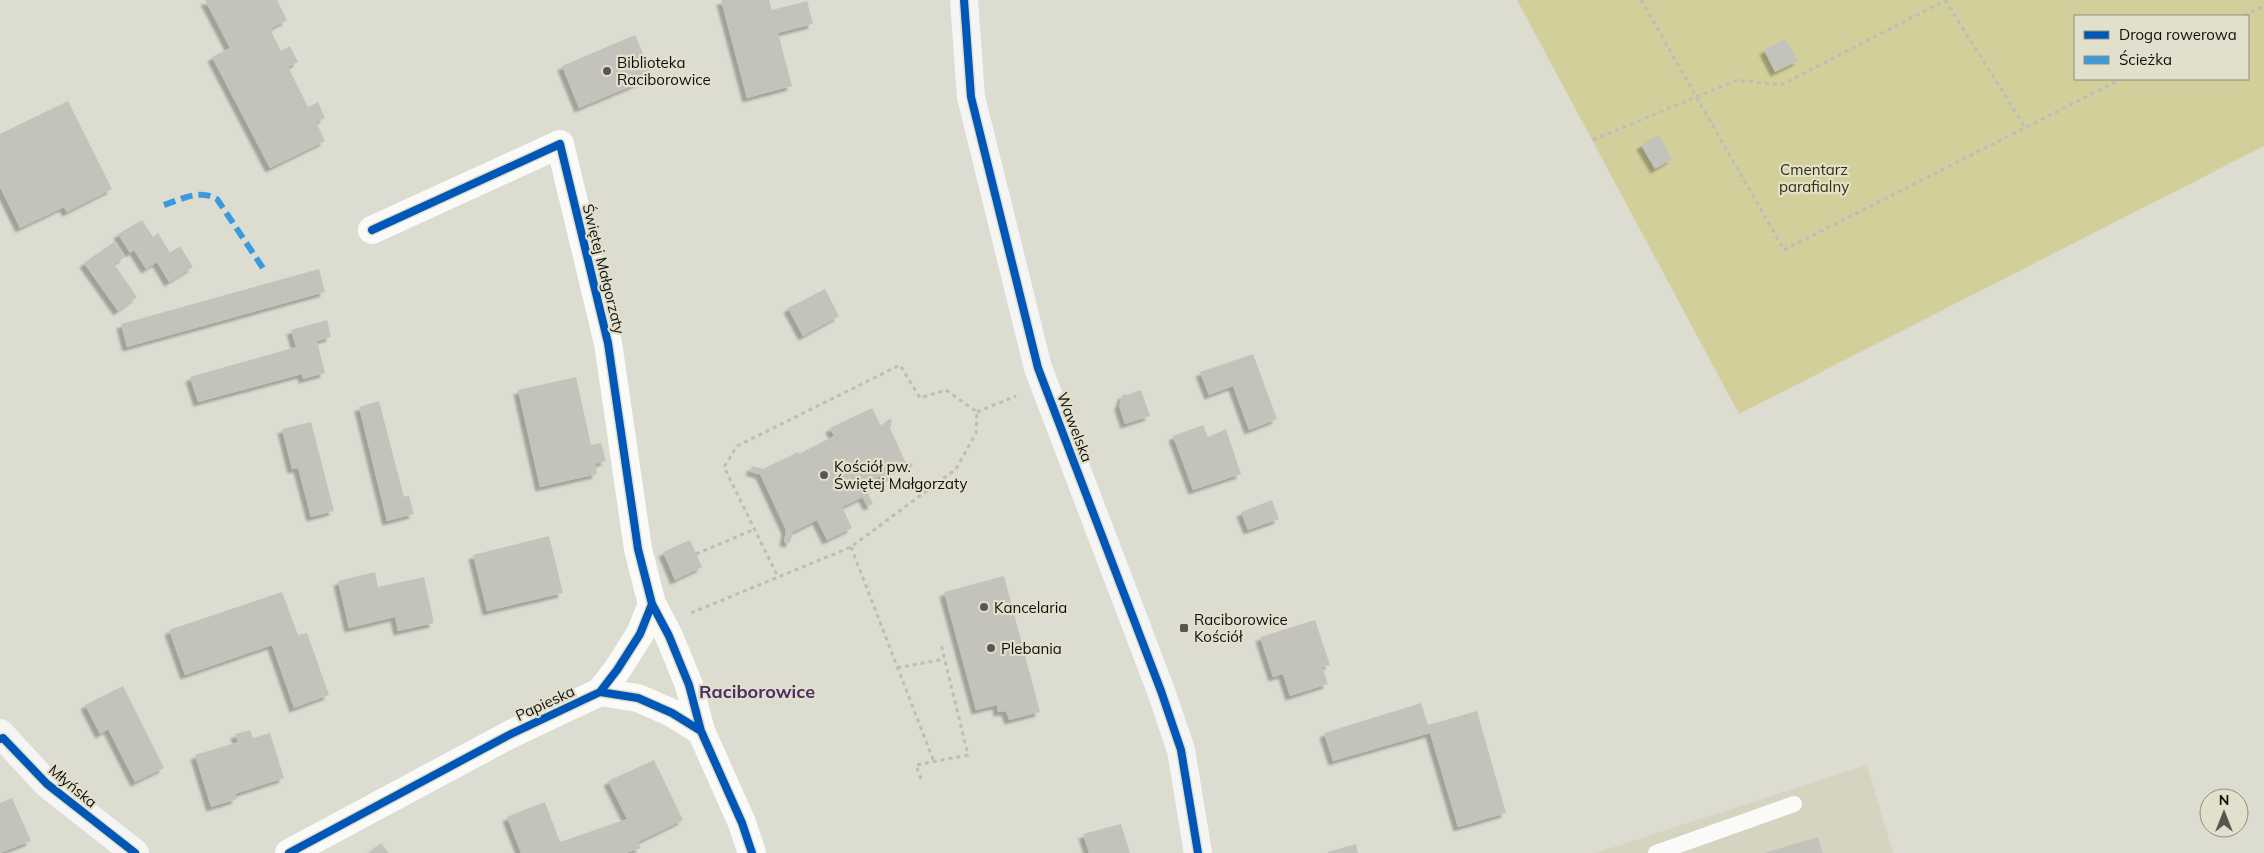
<svg xmlns="http://www.w3.org/2000/svg" width="2264" height="853" viewBox="0 0 2264 853" font-family="Mulish,sans-serif">
<style>
.built{fill:#d5d4c0}
.green{fill:#d2cf9b;fill-rule:evenodd}
.building{fill:#c3c3bb;filter:url(#shadow)}
.lines{fill:none;stroke-linecap:round;stroke-linejoin:round}
.path{stroke:#bdbdb9;stroke-width:3;stroke-dasharray:4 4;stroke-linecap:butt}
.lane{stroke:#fafaf8;stroke-width:16}
.street{stroke:#fafaf8;stroke-width:28}
.secondary{stroke:#f6f5f6;stroke-width:28}
.quiet{stroke:#3a9add;stroke-width:6;stroke-dasharray:12 6;stroke-linecap:butt}
.cycleway-casing{stroke:#e1e0cc;stroke-width:11}
.cycleway{stroke:#0057b8;stroke-width:8}
.poi-dot{fill:#57574f;stroke:#e1e0cc;stroke-width:2}
.labels{text-anchor:middle;dominant-baseline:central;stroke-width:4.5;stroke-linejoin:round;paint-order:stroke}
.poi-label{font-size:15px;fill:#101009;stroke:#e1e0cc;text-anchor:start}
.park-label{font-size:15px;fill:#353205;stroke:#e1e0cc}
.street-label{font-size:15px;fill:#101009;stroke:#e1e0cc}
.quarter-label{font-size:18px;font-weight:bold;fill:#512d65;stroke:#e1e0cc}
</style>
<defs>
<filter id="shadow"><feDropShadow dx="-4.5" dy="4.5" stdDeviation="1" flood-color="#0004"/></filter>
</defs>
<rect width="100%" height="100%" fill="#dcdcd1"/>
<path class="built" d="M1867 765 1893 853H1595Z"/>
<path class="green" d="M1517 0H2264V146L1739 414ZM2075 16H2248V79H2075Z"/>
<path class="building" d="M205 0H277L287 20 270 29 281 51 290 46 298 62 288 67 308 107 318 102 325 118 316 122 325 141 270 168 212 57 230 48Z
M721 0H769L772 10 807 1 813 24 778 33 792 86 747 98Z
M635 35 653 77 579 108 562 66Z
M1786 39 1798 61 1775 72 1764 50Z
M68 101 112 189 67 212 64 207 20 228 0 187V134Z
M1659 135 1672 159 1655 169 1641 145Z
M142 220 153 237 158 233 170 253 180 246 193 267 169 282 157 262 146 269 134 250 130 253 118 234Z
M114 242 125 257 114 264 137 297 118 311 84 263Z
M319 269 325 292 127 347 121 324Z
M825 289 839 316 803 336 788 308Z
M327 320 331 337 317 341 325 373 303 379 302 374 198 402 190 377 296 347 291 330Z
M1253 354 1277 419 1249 430 1233 386 1209 395 1200 372Z
M576 377 591 445 601 443 606 461 595 464 597 474 540 487 518 390Z
M1141 390 1150 416 1125 424 1119 406 1123 394 1126 395Z
M379 401 404 497 409 495 414 514 387 521 359 407Z
M872 408 881 426 889 419 892 420 890 428 905 461 913 464 911 468 904 466 886 474 889 481 884 483 881 476 864 484 873 504 868 506 863 497 842 507 852 528 827 540 817 520 793 532 790 543 784 542 786 530 760 474 750 471 752 466 763 469 798 452 799 454 834 436 830 428Z
M311 422 334 511 311 517 298 468 292 469 282 429Z
M1203 425 1208 437 1226 429 1241 474 1193 490 1173 436Z
M1272 500 1279 519 1248 530 1241 512Z
M549 536 563 593 487 611 473 555Z
M690 540 702 567 675 580 663 552Z
M375 572 378 587 424 577 434 623 398 631 395 617 349 628 338 581Z
M1004 576 1040 712 1009 720 1006 711 998 712 997 705 976 710 944 592Z
M282 592 298 635 307 633 329 695 294 708 272 645 185 675 169 630Z
M1315 620 1330 665 1322 667 1328 684 1290 696 1283 674 1273 677 1260 637Z
M123 686 164 768 135 782 108 729 100 734 85 705Z
M1421 703 1428 725 1477 711 1506 813 1458 827 1430 733 1333 761 1324 733Z
M250 730 253 738 270 733 284 778 235 794 237 799 211 807 195 755 238 742 235 734Z
M654 760 683 820 638 842 641 848 626 853H521L507 817 545 802 560 842 627 819 608 781Z
M12 798 31 841 0 853V803Z
M1121 824 1130 853H1089L1083 834Z
M1818 837 1823 853H1764Z
M381 843 389 853H368Z
M1356 844 1358 853H1328V852Z"/>
<g class="lines">
<path class="path" d="M1641 0 1784 250 2121 79
M1945 0 2025 127
M2244 16 2264 6
M1593 140 1737 80 1781 85 1946 0
M977 412 1016 396
M851 547 934 762
M696 554 755 529
M691 613 851 547 956 469 976 433 977 412 946 390 920 398 900 365 737 446 724 467 778 577
M897 668 944 659
M921 779 916 765 968 755 941 644"/>
<path class="lane" d="M1656 853 1794 804"/>
<path class="street" d="M372 230 560 144 608 343 638 549 652 604 640 634 617 670 600 692
M652 604 669 636 689 685 701 731 742 823 752 853
M289 853 509 735 600 692 638 698 672 713 701 731"/>
<path class="secondary" d="M964 0 971 97 1038 368 1161 691 1181 750 1198 853
M0 733 47 784 135 853"/>
<path class="quiet" d="M164 205C182 199 199 189 217 199L263 268"/>
<defs>
<path id="cycleway" d="M964 0 971 97 1038 368 1161 691 1181 750 1198 853
M372 230 560 144 608 343 638 549 652 604 640 634 617 670 600 692
M652 604 669 636 689 685 701 731 742 823 752 853
M0 739 3 738 47 784 135 853
M289 853 509 735 600 692 638 698 672 713 701 731"/>
</defs>
<use href="#cycleway" class="cycleway-casing"/>
<use href="#cycleway" class="cycleway"/>
</g>
<g class="poi-dot">
<circle cx="607" cy="71" r="5"/>
<circle cx="824" cy="475" r="5"/>
<circle cx="984" cy="607" r="5"/>
<rect x="1179" y="623" width="10" height="10" rx="2.5"/>
<circle cx="991" cy="648" r="5"/>
</g>
<g class="labels">
<g class="poi-label">
<text x="617" y="62">Biblioteka<tspan x="617" dy="17">Raciborowice</tspan></text>
<text x="834" y="466">Kościół pw.<tspan x="834" dy="17">Świętej Małgorzaty</tspan></text>
<text x="994" y="607">Kancelaria</text>
<text x="1194" y="619">Raciborowice<tspan x="1194" dy="17">Kościół</tspan></text>
<text x="1001" y="648">Plebania</text>
</g>
<g class="park-label">
<text x="1814" y="169">Cmentarz<tspan x="1814" dy="17">parafialny</tspan></text>
</g>
<g class="street-label">
<text transform="translate(604 269) rotate(76)">Świętej Małgorzaty</text>
<text transform="translate(1075 427) rotate(69)">Wawelska</text>
<text transform="translate(545 703) rotate(-25)">Papieska</text>
<text transform="translate(73 786) rotate(40)">Młyńska</text>
</g>
<g class="quarter-label">
<text x="757" y="691">Raciborowice</text>
</g>
</g>
<rect x="2074" y="15" width="175" height="65" fill="#e1e0cc" stroke="#8d8d7e"/>
<rect x="2084" y="31" width="25" height="8" fill="#0057b8" stroke="#8d8d7e"/>
<text x="2119" y="40" font-size="15" fill="#101009">Droga rowerowa</text>
<rect x="2084" y="56" width="25" height="8" fill="#3a9add" stroke="#8d8d7e"/>
<text x="2119" y="65" font-size="15" fill="#101009">Ścieżka</text>
<g transform="translate(2224 813)"><circle r="24" fill="#e1e0cc" stroke="#8d8d7e"/>
<path d="M0-4L9 19L0 12L-9 19Z" fill="#57574f"/>
<text y="-8" font-size="14" font-weight="bold" text-anchor="middle" fill="#101009">N</text>
</g>
</svg>
